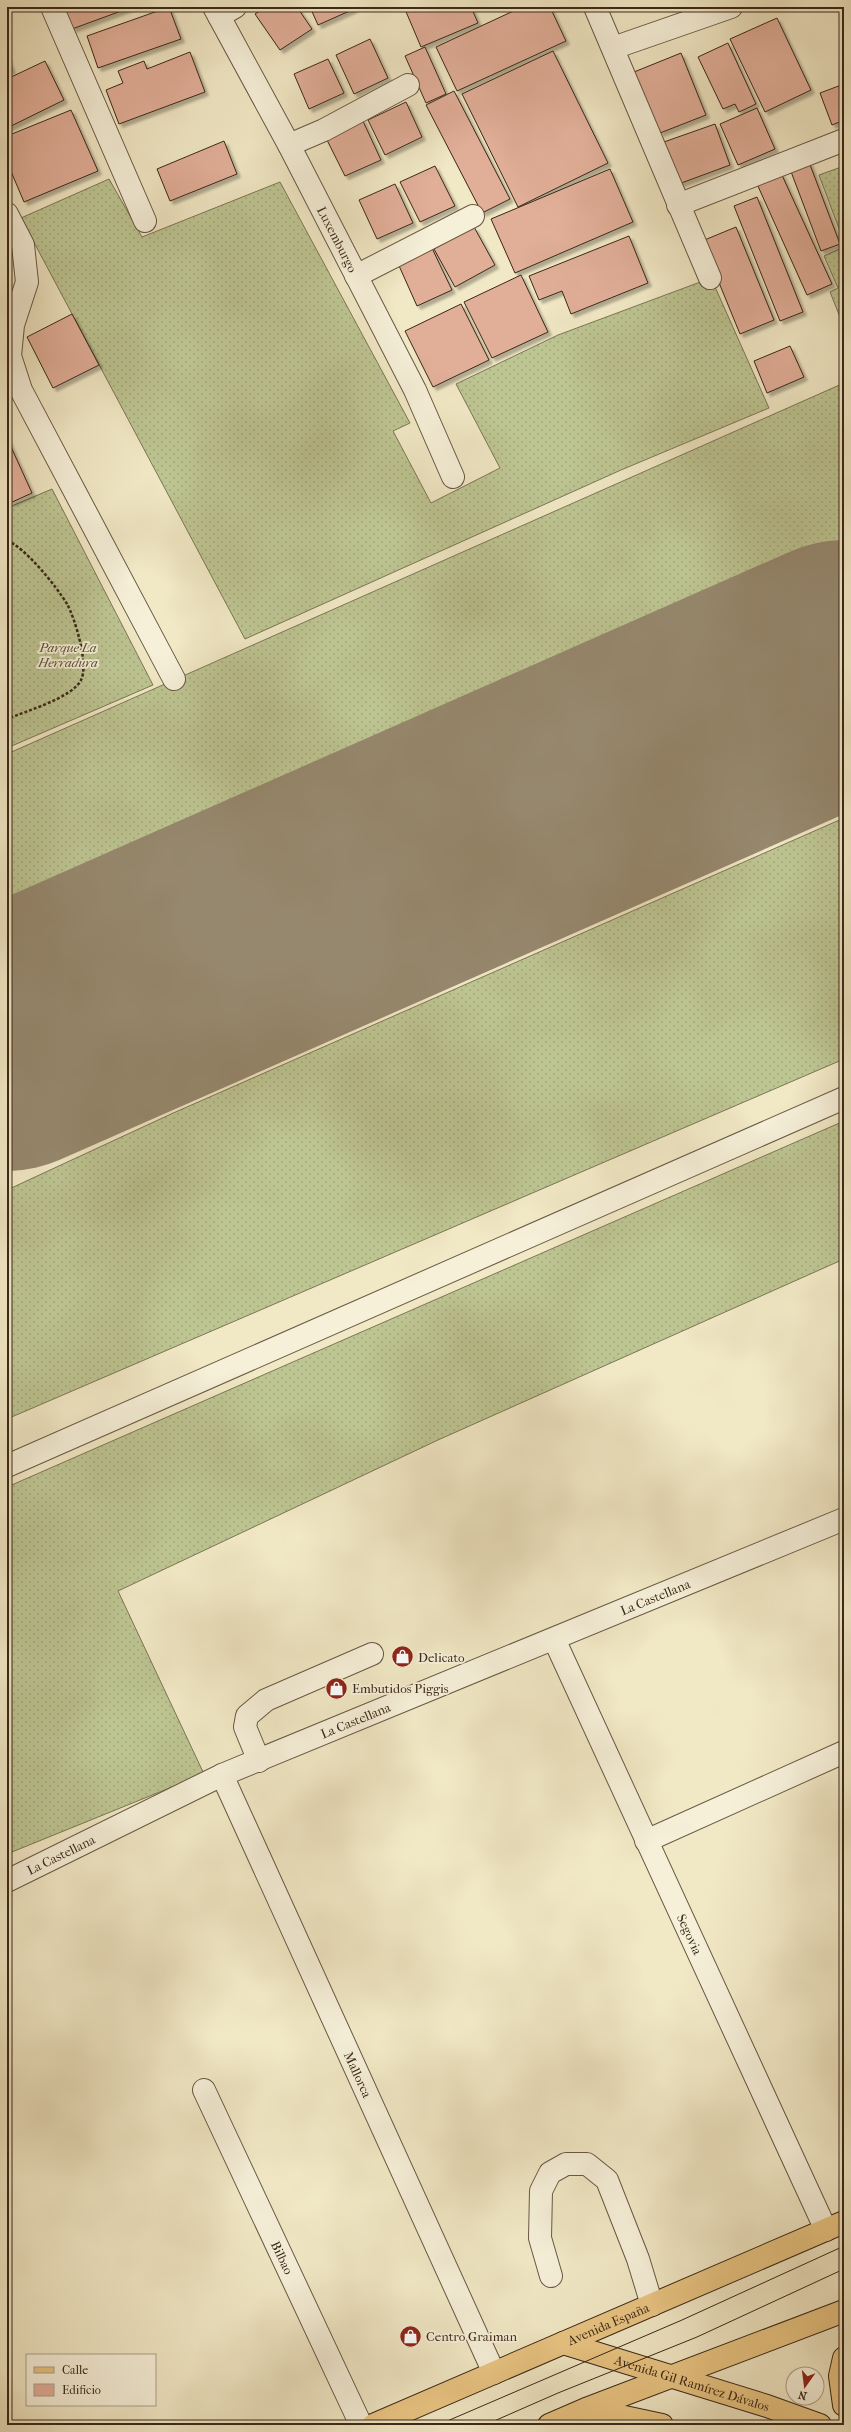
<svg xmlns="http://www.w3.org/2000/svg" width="851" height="2432" viewBox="0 0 851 2432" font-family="'IM FELL French Canon',serif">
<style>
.grass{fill:url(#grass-dots);stroke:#7c7655}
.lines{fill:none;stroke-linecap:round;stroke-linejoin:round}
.runway{stroke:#96886e;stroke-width:262}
.building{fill:#e1ae98;stroke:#3a2818;filter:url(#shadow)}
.minor-casing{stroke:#685843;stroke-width:24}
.major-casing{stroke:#3a2818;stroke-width:24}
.path{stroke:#3a2818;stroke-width:2.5;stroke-dasharray:3 2;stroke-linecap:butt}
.minor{stroke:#f6f0d9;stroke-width:22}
.major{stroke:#e8c482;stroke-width:22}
.tram{stroke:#3a2818;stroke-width:1}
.labels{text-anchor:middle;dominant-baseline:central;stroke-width:3.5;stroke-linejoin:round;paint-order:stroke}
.street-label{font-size:13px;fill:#3a2818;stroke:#f6f0d9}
.park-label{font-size:13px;font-style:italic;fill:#5b4f36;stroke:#f6f0d9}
.poi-label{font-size:13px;fill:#3a2818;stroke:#f6f0d9;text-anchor:start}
</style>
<defs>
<pattern id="grass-dots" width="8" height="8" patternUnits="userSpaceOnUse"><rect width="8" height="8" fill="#bdc592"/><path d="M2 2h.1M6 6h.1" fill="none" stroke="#a3a97d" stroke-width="1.8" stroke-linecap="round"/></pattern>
<filter id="shadow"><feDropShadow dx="3.5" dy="3.5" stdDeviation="1" flood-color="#0004"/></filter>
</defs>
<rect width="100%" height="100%" fill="#f1e8c5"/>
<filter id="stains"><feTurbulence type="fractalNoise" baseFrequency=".005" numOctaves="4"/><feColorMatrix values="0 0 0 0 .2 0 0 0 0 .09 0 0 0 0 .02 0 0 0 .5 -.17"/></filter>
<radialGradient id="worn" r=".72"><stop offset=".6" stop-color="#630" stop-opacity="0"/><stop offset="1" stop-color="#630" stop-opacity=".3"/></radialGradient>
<path class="grass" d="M844 166V242L819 175Z
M109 179 142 237 280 182 410 423 393 431 431 503 500 468 456 384 558 335 711 278 769 408 621 470 245 639 21 218Z
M844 247V327L830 292 838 288 824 256Z
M844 383V543L7 913V754Z
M52 489 153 685 7 748V508Z
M844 818V1059L7 1419V1190L171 1114Z
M844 1121V1259L438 1440 118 1591 204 1774 7 1854V1487Z"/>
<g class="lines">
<path class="runway" d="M7 1040 844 671"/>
</g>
<path class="building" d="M64 7H132L72 29Z
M169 7 181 39 98 68 87 36Z
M266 7H297L312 29 280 50 255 14Z
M310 7H353L354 9 318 25Z
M404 7H471L478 23 421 47Z
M522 7H550L566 41 457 91 436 47Z
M777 18 811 90 765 112 730 39Z
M370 39 388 78 354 94 336 55Z
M728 43 756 104 739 112 735 104 723 109 698 57Z
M425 47 446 94 426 103 405 56Z
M553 51 608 163 518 207 462 94Z
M190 52 205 92 119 124 106 90 123 83 118 71 144 61 147 69Z
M681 53 706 115 660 133 634 72Z
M7 57 12 70 7 72Z
M328 59 344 93 309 109 294 74Z
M45 61 64 100 7 128V79Z
M844 84V120L832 125 820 93Z
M454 91 510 199 482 213 426 105Z
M406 102 422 137 385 155 368 120Z
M757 108 775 149 738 165 720 124Z
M71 110 98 171 24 202 7 162V136Z
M362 119 381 160 345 176 325 136Z
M715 124 730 165 676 185 661 143Z
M224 141 237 174 170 201 157 169Z
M809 162 840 244 821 251 790 169Z
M435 166 455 206 420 222 400 182Z
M610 169 633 222 515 273 491 219Z
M781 173 832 284 807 295 757 184Z
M395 184 413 223 377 239 359 200Z
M757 197 803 312 780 321 734 206Z
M474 227 495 265 455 287 434 249Z
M736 227 774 320 740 334 702 241Z
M629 236 648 283 571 314 562 291 539 300 529 276Z
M430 244 452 290 417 306 396 259Z
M521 275 548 332 492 358 464 302Z
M461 304 489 360 433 387 405 331Z
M72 314 99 365 53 388 27 337Z
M790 346 804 377 767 393 754 361Z
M7 438 32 493 10 503 7 497Z"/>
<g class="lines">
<defs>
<g id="minor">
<path d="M52 7 145 221"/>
<path id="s1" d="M214 7 289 145 415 390 453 477"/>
<path d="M595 7 710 278"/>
<path d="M219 16 235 7"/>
<path d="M613 48 731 7"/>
<path d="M289 145 324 130 408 85"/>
<path d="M678 205 844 140"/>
<path d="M7 214 23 245 27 282 13 325 10 356 21 390 174 679"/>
<path d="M356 276 473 216"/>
<path d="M7 1466 844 1098"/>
<path id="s2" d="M554 1639 826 2230"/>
<path d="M259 1761 245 1727 247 1716 266 1700 372 1654"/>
<path id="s3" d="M222 1775 494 2373"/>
<path d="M646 1841 844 1752"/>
<path id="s4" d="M7 1881 222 1775 844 1519"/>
<path id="s5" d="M204 2090 361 2425"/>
<path d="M551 2276 540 2238 541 2191 550 2173 566 2164H587L607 2180 638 2259 652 2305"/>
</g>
<g id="major">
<path id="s6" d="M563 2343 767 2406 820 2425"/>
<path d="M844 2358 840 2376 844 2405"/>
<path d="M587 2409 662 2425"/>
<path id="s7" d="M373 2425 844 2222"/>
<path d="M549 2425 586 2409 844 2311"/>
</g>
</defs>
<use href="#minor" class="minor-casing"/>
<use href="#major" class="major-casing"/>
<path class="path" d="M7 541C24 546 57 587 67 604 75 618 89 665 81 680 72 698 26 711 7 719"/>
<use href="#minor" class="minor"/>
<use href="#major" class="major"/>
<path class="tram" d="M438 2425 682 2320 844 2246
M485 2425 558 2393 697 2337 844 2269"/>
</g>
<defs>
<symbol id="shop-disc" viewBox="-11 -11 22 22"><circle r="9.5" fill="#8f2418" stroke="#f6f0d9"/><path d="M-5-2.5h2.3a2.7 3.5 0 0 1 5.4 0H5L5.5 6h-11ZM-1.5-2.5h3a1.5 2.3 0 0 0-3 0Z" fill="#fff"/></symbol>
</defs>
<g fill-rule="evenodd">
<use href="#shop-disc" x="390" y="1644" width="25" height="25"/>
<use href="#shop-disc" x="324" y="1676" width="25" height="25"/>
<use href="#shop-disc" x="398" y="2324" width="25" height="25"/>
</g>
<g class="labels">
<g class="street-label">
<text stroke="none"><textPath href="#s1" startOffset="263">Luxemburgo</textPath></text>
<text stroke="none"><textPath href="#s4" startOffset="708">La Castellana</textPath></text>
<text stroke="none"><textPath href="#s4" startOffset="384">La Castellana</textPath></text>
<text stroke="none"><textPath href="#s4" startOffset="60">La Castellana</textPath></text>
<text stroke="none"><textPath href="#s2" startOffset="325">Segovia</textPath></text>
<text stroke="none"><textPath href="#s3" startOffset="329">Mallorca</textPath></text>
<text stroke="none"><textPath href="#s5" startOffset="185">Bilbao</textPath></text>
<text stroke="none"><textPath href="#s7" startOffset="256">Avenida España</textPath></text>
<text stroke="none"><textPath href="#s6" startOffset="135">Avenida Gil Ramírez Dávalos</textPath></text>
</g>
<g class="park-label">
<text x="68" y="647">Parque La<tspan x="68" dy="15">Herradura</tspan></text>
</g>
<g class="poi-label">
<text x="418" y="1657">Delicato</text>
<text x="352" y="1688">Embutidos Piggis</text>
<text x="426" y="2336">Centro Graiman</text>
</g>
</g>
<rect width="851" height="2432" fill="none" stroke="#f1e8c5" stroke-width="24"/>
<rect x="8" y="8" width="835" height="2416" fill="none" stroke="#3a2818" stroke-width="2"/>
<rect x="12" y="12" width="827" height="2408" fill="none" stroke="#3a2818"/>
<rect x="26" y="2354" width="130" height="52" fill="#f6f0d9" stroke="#aba08c"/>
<rect x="34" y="2367" width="20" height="6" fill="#e8c482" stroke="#aba08c"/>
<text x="62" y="2374" font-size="12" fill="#3a2818">Calle</text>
<rect x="34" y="2384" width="20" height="12" fill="#e1ae98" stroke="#aba08c"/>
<text x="62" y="2394" font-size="12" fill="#3a2818">Edificio</text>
<g transform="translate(805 2386) rotate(194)"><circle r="19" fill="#f6f0d9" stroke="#aba08c"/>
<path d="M0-3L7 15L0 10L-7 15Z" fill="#8f2418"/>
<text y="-6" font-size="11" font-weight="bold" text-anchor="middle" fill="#3a2818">N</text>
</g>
<rect width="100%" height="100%" filter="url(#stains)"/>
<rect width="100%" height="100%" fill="url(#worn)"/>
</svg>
